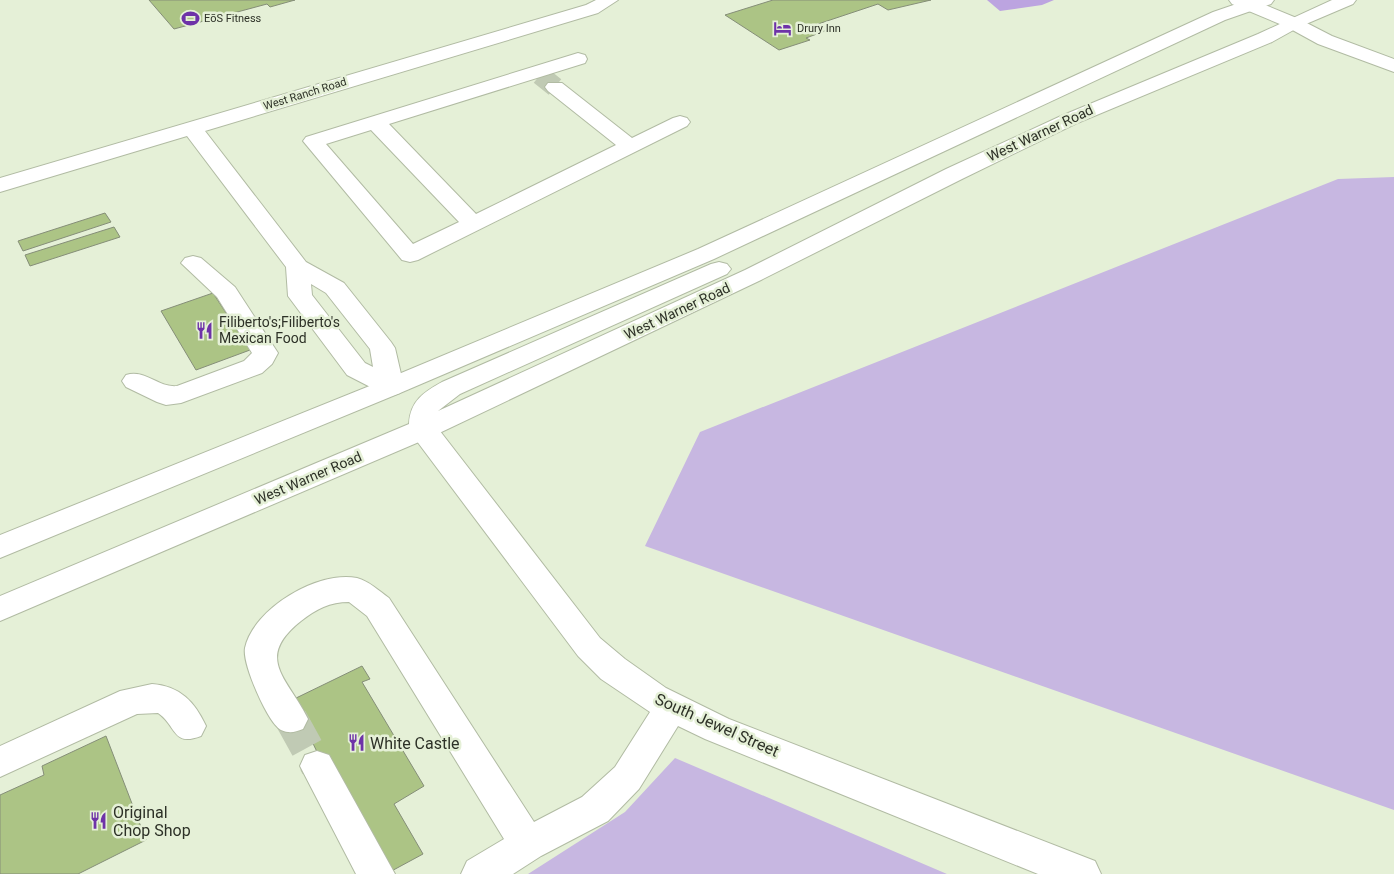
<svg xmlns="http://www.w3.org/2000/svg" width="1394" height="874" viewBox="0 0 1394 874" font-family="Roboto,sans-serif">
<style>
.green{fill:#c7b7e1}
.water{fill:#bca4e0}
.building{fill:#acc485;stroke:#858e78}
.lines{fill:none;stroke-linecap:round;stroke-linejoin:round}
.minor-tunnel-far1{stroke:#c0cab4;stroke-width:20;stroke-dasharray:20 10;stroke-linecap:butt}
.minor-tunnel{stroke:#c0cab4;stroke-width:33;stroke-dasharray:33 16;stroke-linecap:butt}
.minor-casing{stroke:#b1bba3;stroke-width:2}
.major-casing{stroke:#b1bba3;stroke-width:2}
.highway-casing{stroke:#b1bba3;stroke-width:2}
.minor{fill:#fff;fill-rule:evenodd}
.major{fill:#fff;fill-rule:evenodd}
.highway{fill:#fff;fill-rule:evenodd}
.labels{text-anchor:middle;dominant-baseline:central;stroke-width:5;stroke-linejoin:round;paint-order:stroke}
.far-poi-label{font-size:11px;fill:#2d3127;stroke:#e5f0d7;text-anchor:start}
.far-street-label{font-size:11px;fill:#2d3127;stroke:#e5f0d7}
.street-label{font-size:14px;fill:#2d3127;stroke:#e5f0d7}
.poi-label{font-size:14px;fill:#2d3127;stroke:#e5f0d7;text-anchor:start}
.near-street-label{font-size:16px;fill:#2d3127;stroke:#e5f0d7}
.near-poi-label{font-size:16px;fill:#2d3127;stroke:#e5f0d7;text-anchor:start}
</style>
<rect width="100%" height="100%" fill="#e5f0d7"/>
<path class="green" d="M1394 177V810L645 546 700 432 1338 179Z
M675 758 947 874H528L625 812Z"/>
<path class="water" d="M987 0H1054L1042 5 1000 11Z"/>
<path class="building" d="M149 0H295L270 7 267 4 174 29Z
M773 0H931L888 10 878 4 815 25 825 31 806 38 810 40 779 50 725 15Z
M105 213 111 222 23 251 18 241Z
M114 227 120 237 30 266 25 255Z
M213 293 250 350 196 370 161 311Z
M362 666 370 679 362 682 424 786 394 804 423 854 386 874H376L292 700Z
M106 736 146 840 78 874H0V795L44 775 42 766Z"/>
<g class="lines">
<path class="minor-tunnel-far1" d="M540 75 555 87"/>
<path class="minor-tunnel" d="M291 719 317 766"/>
<defs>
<path id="minor" d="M596 0H618L598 13 205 131 306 262 344 283 391 342 395 348 404 387 400 393 391 396 382 393 347 375 288 296 286 267 187 136 0 192V178L586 5ZM311 284 326 293 370 349 373 367 365 363 312 295Z
M578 53 585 55 587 59 585 63 389 124 476 214 616 145 548 91 545 87 548 83H562L632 138 673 118 680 116 687 118 690 122 687 126 418 260 410 262 402 260 303 141 306 137ZM371 130 459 222 413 244 326 144Z
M193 256 201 258 235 287 278 353 272 364 262 373 181 403 166 405 157 402 126 387 122 381 126 375C146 369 158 388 177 386L244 361 252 353 217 297 181 263 185 258Z
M423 420 433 422 600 638 625 659 666 688 729 719 1095 861 1101 874H1038L705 739 678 726 639 789 608 821 541 856 513 874H461L467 861 504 839 367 616 349 602C330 602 316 609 301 621 253 659 289 679 308 719L303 729C295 732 290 734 281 730 268 723 242 664 245 648 253 609 318 570 357 578 369 581 379 591 389 598L534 822 582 797 615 767 650 712 601 679 578 656 413 436 409 429 413 422Z
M152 684C180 686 195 702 206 726L201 736C172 747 177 726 158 713L137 714 0 777V746L120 691Z
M317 751 329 755 395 874H356L300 766 305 755Z"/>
<path id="major" d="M1248 0H1274L1271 4 1225 20 714 259 400 393 0 558V535L382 381 698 249 1213 12Z
M1332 0H1356L1353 4 1299 27 1272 42 1075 124 962 179 761 280 433 436 0 621V596L409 424C410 401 424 392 442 382L711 264 719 262 727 264 731 269 727 274 460 394 438 411 745 270 946 169 1061 116 1258 34Z"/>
<path id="highway" d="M1229 0H1253L1299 19 1332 36 1394 59V72L1318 44 1287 27 1232 4Z"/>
</defs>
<use href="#minor" class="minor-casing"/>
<use href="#major" class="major-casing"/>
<use href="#highway" class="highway-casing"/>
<use href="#minor" class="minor"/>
<use href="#major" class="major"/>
<use href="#highway" class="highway"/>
</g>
<defs>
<symbol id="stadium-bare" viewBox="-9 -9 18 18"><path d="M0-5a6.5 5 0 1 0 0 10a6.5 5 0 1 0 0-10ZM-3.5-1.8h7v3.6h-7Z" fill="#6e32a8" stroke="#e5f0d7" stroke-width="2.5" paint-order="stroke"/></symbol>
<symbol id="hotel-bare" viewBox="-9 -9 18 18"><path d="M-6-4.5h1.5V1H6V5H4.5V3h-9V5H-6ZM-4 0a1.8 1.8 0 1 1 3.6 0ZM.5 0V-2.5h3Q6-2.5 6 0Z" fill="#6e32a8" stroke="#e5f0d7" stroke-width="2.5" paint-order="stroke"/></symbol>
<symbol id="restaurant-bare" viewBox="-9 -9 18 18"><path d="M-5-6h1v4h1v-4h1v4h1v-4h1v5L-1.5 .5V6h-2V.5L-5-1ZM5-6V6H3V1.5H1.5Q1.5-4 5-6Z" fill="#6e32a8" stroke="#e5f0d7" stroke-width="2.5" paint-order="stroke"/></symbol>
</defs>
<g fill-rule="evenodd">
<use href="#stadium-bare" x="178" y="6" width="25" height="25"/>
<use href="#hotel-bare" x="770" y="16" width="25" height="25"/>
<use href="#restaurant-bare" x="192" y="318" width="25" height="25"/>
<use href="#restaurant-bare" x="344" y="730" width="25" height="25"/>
<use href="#restaurant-bare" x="86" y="808" width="25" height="25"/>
</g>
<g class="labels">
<g class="far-poi-label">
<text x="204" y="18">EōS Fitness</text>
<text x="797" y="28">Drury Inn</text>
</g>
<g class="far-street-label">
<text transform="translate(305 94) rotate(-17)">West Ranch Road</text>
</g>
<g class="street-label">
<text transform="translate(1040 133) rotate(-25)">West Warner Road</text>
<text transform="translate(677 311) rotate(-25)">West Warner Road</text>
<text transform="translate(308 478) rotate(-23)">West Warner Road</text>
</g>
<g class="poi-label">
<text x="219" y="322">Filiberto's;Filiberto's<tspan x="219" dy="16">Mexican Food</tspan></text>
</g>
<g class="near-street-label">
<text transform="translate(717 725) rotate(24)">South Jewel Street</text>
</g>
<g class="near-poi-label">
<text x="370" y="743">White Castle</text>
<text x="113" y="812">Original<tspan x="113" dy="18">Chop Shop</tspan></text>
</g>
</g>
</svg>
